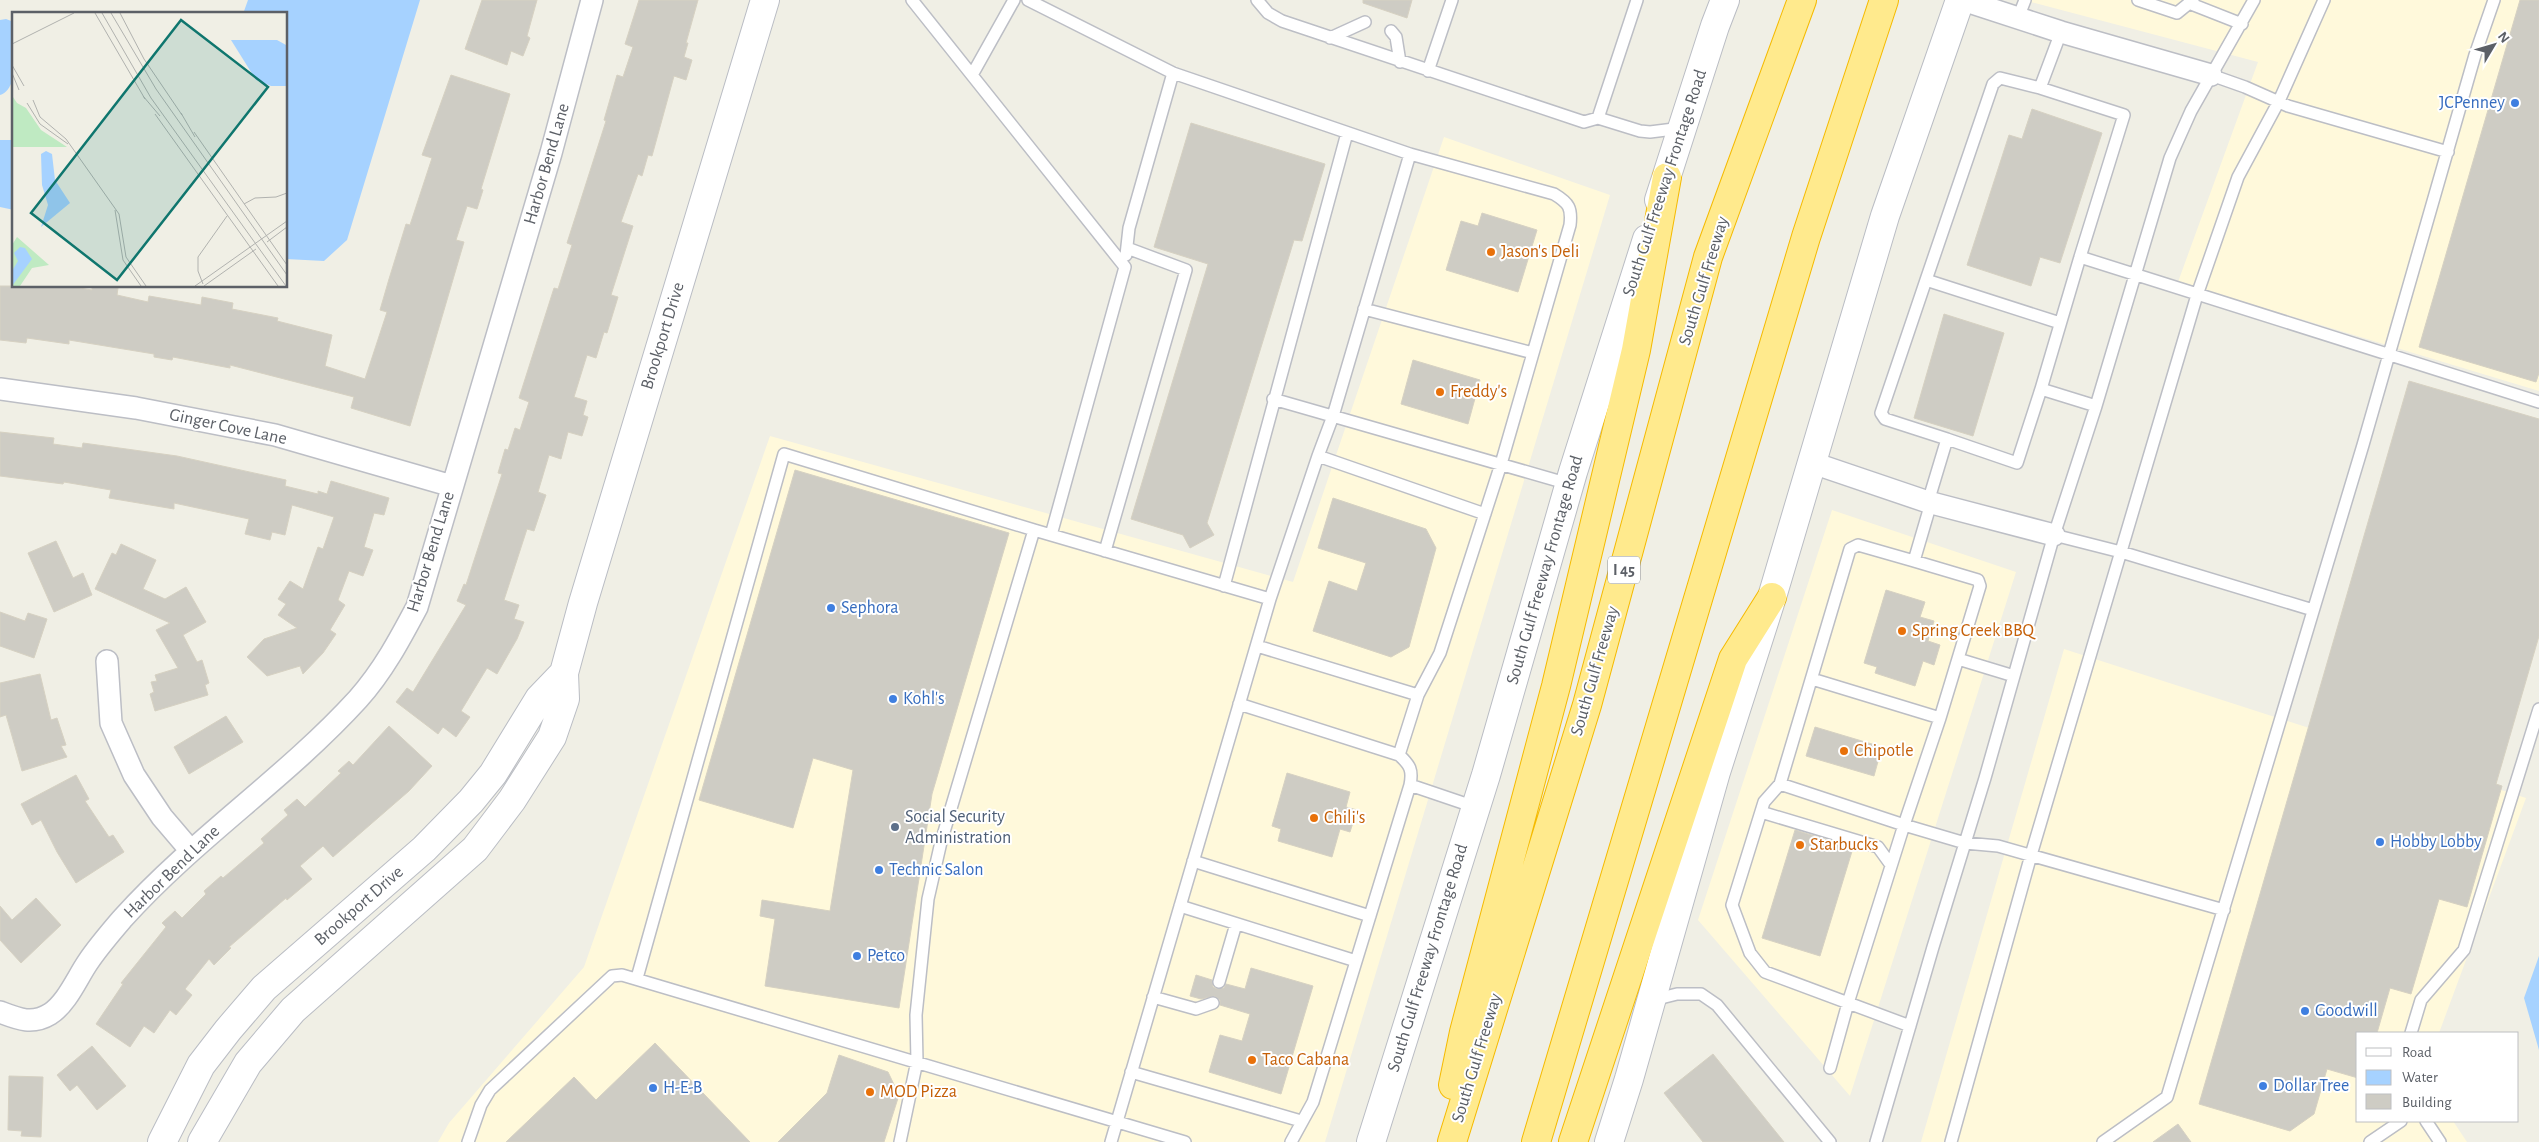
<svg xmlns="http://www.w3.org/2000/svg" width="2539" height="1142" viewBox="0 0 2539 1142" font-family="'Alegreya Sans',sans-serif">
<style>
.commercial{fill:#fff9db}
.water{fill:#a6d2ff}
.building{fill:#ceccc4;stroke:#d6d1c2}
.lines{fill:none;stroke-linecap:round;stroke-linejoin:round}
.lane-casing{stroke:#bcbec5;stroke-width:14}
.street-casing{stroke:#bcbec5;stroke-width:24}
.secondary-casing{stroke:#babdc4;stroke-width:30}
.highway-casing{stroke:#f5ba00;stroke-width:30}
.lane{stroke:#fff;stroke-width:11}
.street{stroke:#fff;stroke-width:21}
.secondary{stroke:#fff;stroke-width:28}
.highway{stroke:#ffea8d;stroke-width:28}
.shop-dot{fill:#3f7fe0;stroke:#fff;stroke-width:2}
.food-dot{fill:#e8710a;stroke:#fff;stroke-width:2}
.service-dot{fill:#5c6f8a;stroke:#fff;stroke-width:2}
.labels{text-anchor:middle;dominant-baseline:central;stroke-width:4;stroke-linejoin:round;paint-order:stroke}
.shield{fill:#fff;stroke:#8d9095;stroke-width:1}
.shield-label{font-size:16px;font-weight:bold;fill:#5c6067}
.shop-label{font-size:18px;fill:#366cbe;stroke:#fff;text-anchor:start}
.street-label{font-size:18px;fill:#5c6067;stroke:#fff}
.food-label{font-size:18px;fill:#c56008;stroke:#fff;text-anchor:start}
.service-label{font-size:18px;fill:#4e5e75;stroke:#fff;text-anchor:start}
.inset-road{fill:none;stroke:#b1b2af;stroke-width:1}
.view{fill:#0f766e;fill-opacity:0.15;stroke:#0f766e;stroke-width:2.5}
.inset-edge{fill:none;stroke:#5c6067;stroke-width:2.5}
</style>
<rect width="100%" height="100%" fill="#f0efe5"/>
<path class="commercial" d="M2023 0H2539V391L2178 282 2258 62Z
M1444 137 1610 195 1325 1142H438L449 1123 584 967 770 436 1293 582Z
M1832 510 2016 572 1850 1096 1698 920Z
M2064 649 2526 798 2439 1033H2358V1121H2453L2467 1142H1921Z"/>
<path class="water" d="M248 0H420L347 240 324 261 286 259V14H243Z
M6 19 14 22C14 41 21 89 0 95V20Z
M0 140H14V210L0 207Z
M2539 956V1050L2524 998Z"/>
<path class="building" d="M482 0H537L527 36 530 38 523 56 511 51 507 65 465 49Z
M639 0H698L686 43H688L684 57 692 60 686 80 674 76 652 156 648 155 642 176 638 174 621 222 633 226 611 295 618 297 607 333 604 332 596 358 587 355 574 397 587 401 583 415 588 417 582 436 568 432 561 459 549 455 538 492 546 495 534 531 527 529 504 600 519 605 514 619 524 622 517 639 497 674 487 668 461 711 470 717 456 737 443 727 438 734 396 702 407 688 413 692 466 605 457 601 464 584 466 585 502 474 498 473 505 449 508 450 515 428 520 430 529 402 519 398 554 288 558 289 572 245 567 243 606 121 604 120 617 75 623 77 633 47 625 44Z
M1363 0H1412L1407 18 1363 3Z
M2520 0H2539V373L2536 382 2419 347Z
M451 75 510 94 481 189 483 190 477 209 467 206 456 240 464 242 410 426 351 408 354 397 230 365V368L173 357 172 360 154 357V354L69 340V344L27 338 26 343 0 340V286H67L92 290V286H105L118 288 117 295 148 302 149 296 201 305 202 297 233 303 232 309 278 318 277 321 332 335 325 366 365 379 387 312 380 310 389 279 406 224 410 225 432 158 422 155Z
M2032 109 2102 133 2060 263 2040 257 2031 286 1967 265 2009 135 2022 139Z
M1191 123 1325 164 1302 241 1294 240 1207 523 1214 535 1190 548 1183 535 1131 519 1208 264 1154 247Z
M1482 213 1537 230 1518 292 1446 270 1461 221 1478 226Z
M1944 314 2004 333 1973 436 1914 418Z
M1413 360 1480 380 1468 424 1401 404Z
M2409 381 2539 419V636L2496 784 2502 786 2467 907 2439 899 2411 994 2390 988 2377 1033H2358V1078L2327 1069 2314 1114 2290 1131 2199 1104Z
M0 432 54 438 53 444 82 448 83 443 177 456 286 480 285 486 318 494V491L327 494 331 481 389 498 384 515 374 513 364 547 373 550 363 576 349 571 338 600 345 605 330 630 336 634 323 653 303 674 300 666 267 676 247 657 264 639 297 628 278 615 286 604 278 599 290 581 303 589 318 547 323 549 334 517 292 505 285 535 272 532 270 540 245 534 249 519 174 503V509L109 498 111 490 64 482 63 484 0 476Z
M795 470 1009 533 932 794 899 1008 765 986 775 919 760 916 762 900 830 911 853 770 813 758 793 828 699 800Z
M1333 498 1426 529 1436 548 1409 647 1391 657 1313 631 1329 581 1357 591 1366 563 1318 548Z
M56 541 73 578 83 573 92 595 54 612 28 553Z
M121 544 156 560 143 589 165 599 186 587 206 622 183 635 197 662 202 660 209 683 205 685 208 695 155 711 150 694 154 692 151 682 157 681 155 675 178 668 156 630 170 623 95 589 112 553 116 555Z
M1886 590 1925 602 1920 617 1934 621 1928 641 1940 645 1934 665 1923 661 1915 686 1875 673 1877 667 1864 663Z
M0 612 25 621 28 613 47 619 34 658 0 646Z
M40 674 51 720 57 718 66 745 61 746 67 757 22 771 6 715 0 717V683Z
M226 716 243 742 189 774 174 747Z
M389 726 432 766 409 791 333 857 323 846 300 866 312 879 287 900 286 898 229 947 231 948 214 965 209 959 185 989 192 995 176 1015 170 1010 154 1033 144 1026 130 1047 96 1024 123 984 121 983 166 927 162 923 175 911 182 918 206 894 204 891 221 876 223 878 264 843 261 839 288 815 284 810 297 799 305 807 341 773 338 771 349 761 353 765Z
M1815 727 1882 747 1874 776 1806 756Z
M1287 773 1350 792 1346 807 1357 810 1350 832 1340 829 1332 857 1278 841 1281 829 1272 826Z
M76 775 89 799 85 801 109 837 113 835 124 852 76 883 57 852 41 820 32 825 21 804Z
M1795 830 1853 848 1820 956 1762 938Z
M36 898 61 925 21 963 0 940V906L12 920Z
M1251 968 1313 986 1281 1094 1209 1072 1220 1035 1242 1041 1250 1014 1220 1005V1000L1215 996 1201 999 1190 996 1196 975 1212 980 1213 987 1217 989 1224 988 1226 984 1245 989Z
M655 1043 750 1142H506L574 1077 596 1100Z
M92 1046 126 1086 97 1110 77 1085 70 1091 57 1075Z
M1713 1054 1784 1142H1703L1664 1093Z
M839 1055 888 1072 899 1095 884 1142H778L827 1093Z
M9 1076 43 1077 41 1137 21 1136 22 1131 8 1130Z
M2178 1124 2191 1142H2153Z"/>
<g class="lines">
<defs>
<path id="lane" d="M912 0 1125 267 1051 535
M1028 0 1173 73 1410 154 1333 416 1318 456 1485 514
M1257 0 1268 13 1282 21 1584 122 1598 118 1637 0
M2138 0 2177 13 2193 0
M2191 4 2242 24
M2018 18 2025 0
M1391 31 1396 37 1400 62
M2061 32 2040 88 2124 115 2080 257 2539 402
M1330 38 1365 22
M1428 71 1452 0
M972 75 1014 0
M2211 75 2245 87 2288 106 2448 152
M2040 88 2000 78 1993 84 1926 280 2060 323
M1598 118 1640 131 1650 132 1682 128
M1126 255 1129 228 1173 73
M2080 257 2041 389 2096 406
M1926 280 1881 413 1885 419 1947 439
M1364 309 1533 353
M1273 399 1569 484
M1928 502 1947 439 2017 463 2041 389
M1931 503 1914 561 1978 580 1980 586 1940 718 1904 825 1965 843 1998 846 2224 910
M2054 535 2121 552 2313 610
M1105 551 1186 270 1127 248
M1224 586 1347 133
M1270 599 1318 456
M1257 646 1418 695 1440 653 1501 464 1570 225C1572 208 1569 203 1554 194L1410 154
M1958 659 2014 676
M1812 679 1940 718
M1239 704 1399 755C1410 765 1413 770 1410 785L1475 807
M1399 755 1418 695
M1780 784 1904 825 1848 1003 1830 1068
M1761 812 1878 847 1891 865
M1193 861 1370 916
M1180 906 1356 961
M637 978 784 454 1034 530
M1219 982 1236 924
M1153 997 1196 1009 1213 1003
M1653 1000 1677 994H1701L1717 1005 1830 1142
M1910 1026 1765 972 1750 953 1732 905 1764 802 1780 784 1850 549 1858 545 1914 561
M2411 1033 2421 1000 2464 950 2539 709
M1131 1072 1301 1121
M2426 1121 2440 1142
M468 1142 481 1105 490 1090 612 976 622 975 1185 1142
M900 1142 917 1061 916 1015 928 899 941 842 1034 530 1270 599 1111 1142
M1291 1142 1313 1102 1410 785
M1876 1142 1933 947 1985 778 2054 535 2096 406 2170 158 2191 111 2254 0
M1951 1142 2031 855 2197 295 2238 177 2279 101 2324 0
M2103 1142 2167 1097 2363 445 2475 55 2494 0
M2370 1142 2401 1121"/>
<path id="street" d="M1963 0 2061 32 2211 75
M0 389 136 408 275 435 452 486
M1810 462 1928 502 2054 535
M107 661 111 723 134 775 162 817 191 851
M0 1012C18 1019 32 1025 50 1014 67 1003 77 978 88 962 98 947 111 932 123 918 195 838 286 778 358 699 383 671 400 639 417 607L551 153 592 0"/>
<path id="secondary" d="M1659 200 1715 26 1725 0
M162 1142 201 1065 228 1030 264 988 424 849 471 801 493 774 539 699 564 673
M202 1142 248 1063 293 1010 475 849 512 800 552 737 565 699 564 673 583 603 765 0
M1371 1142 1486 775 1573 472 1647 239
M1609 1142 1629 1079 1716 772 1772 597 1885 216 1960 0"/>
<path id="highway" d="M1453 1085 1464 1032 1556 686 1636 350 1667 177
M1452 1142 1587 705 1708 257 1802 0
M1536 1142 1806 237 1884 0
M1573 1142 1733 659 1772 597"/>
</defs>
<use href="#lane" class="lane-casing"/>
<use href="#street" class="street-casing"/>
<use href="#secondary" class="secondary-casing"/>
<use href="#highway" class="highway-casing"/>
<use href="#lane" class="lane"/>
<use href="#street" class="street"/>
<use href="#secondary" class="secondary"/>
<use href="#highway" class="highway"/>
</g>
<g class="shop-dot">
<circle cx="2515" cy="103" r="5"/>
<circle cx="831" cy="608" r="5"/>
<circle cx="893" cy="699" r="5"/>
<circle cx="2380" cy="842" r="5"/>
<circle cx="879" cy="870" r="5"/>
<circle cx="857" cy="956" r="5"/>
<circle cx="2305" cy="1011" r="5"/>
<circle cx="2263" cy="1086" r="5"/>
<circle cx="653" cy="1088" r="5"/>
</g>
<g class="food-dot">
<circle cx="1491" cy="252" r="5"/>
<circle cx="1440" cy="392" r="5"/>
<circle cx="1902" cy="631" r="5"/>
<circle cx="1844" cy="751" r="5"/>
<circle cx="1314" cy="818" r="5"/>
<circle cx="1800" cy="845" r="5"/>
<circle cx="1252" cy="1060" r="5"/>
<circle cx="870" cy="1092" r="5"/>
</g>
<circle class="service-dot" cx="895" cy="827" r="5"/>
<g class="labels">
<rect class="shield" x="1608" y="556.5" width="32" height="27" rx="4"/>
<g class="shield-label">
<text x="1624" y="570">I 45</text>
</g>
<g class="shop-label">
<text x="2505" y="103" text-anchor="end">JCPenney</text>
<text x="841" y="608">Sephora</text>
<text x="903" y="699">Kohl's</text>
<text x="2390" y="842">Hobby Lobby</text>
<text x="889" y="870">Technic Salon</text>
<text x="867" y="956">Petco</text>
<text x="2315" y="1011">Goodwill</text>
<text x="2273" y="1086">Dollar Tree</text>
<text x="663" y="1088">H-E-B</text>
</g>
<g class="street-label">
<text transform="translate(547 164) rotate(-74)">Harbor Bend Lane</text>
<text transform="translate(1665 183) rotate(-72)">South Gulf Freeway Frontage Road</text>
<text transform="translate(1704 281) rotate(-73)">South Gulf Freeway</text>
<text transform="translate(663 336) rotate(-73)">Brookport Drive</text>
<text transform="translate(228 427) rotate(12)">Ginger Cove Lane</text>
<text transform="translate(431 552) rotate(-73)">Harbor Bend Lane</text>
<text transform="translate(1545 570) rotate(-74)">South Gulf Freeway Frontage Road</text>
<text transform="translate(1595 671) rotate(-74)">South Gulf Freeway</text>
<text transform="translate(172 872) rotate(-44)">Harbor Bend Lane</text>
<text transform="translate(359 906) rotate(-41)">Brookport Drive</text>
<text transform="translate(1428 958) rotate(-73)">South Gulf Freeway Frontage Road</text>
<text transform="translate(1477 1058) rotate(-73)">South Gulf Freeway</text>
</g>
<g class="food-label">
<text x="1501" y="252">Jason's Deli</text>
<text x="1450" y="392">Freddy's</text>
<text x="1912" y="631">Spring Creek BBQ</text>
<text x="1854" y="751">Chipotle</text>
<text x="1324" y="818">Chili's</text>
<text x="1810" y="845">Starbucks</text>
<text x="1262" y="1060">Taco Cabana</text>
<text x="880" y="1092">MOD Pizza</text>
</g>
<g class="service-label">
<text x="905" y="817">Social Security<tspan x="905" dy="21">Administration</tspan></text>
</g>
</g>
<g transform="translate(12 12)">
<rect width="275" height="275" fill="#f0efe5"/>
<path d="M0 69 1 85 5 91 14 96 29 118 55 135H0ZM5 225 37 253 20 256 8 274H0V233Z" fill="#bfeac2"/>
<path d="M219 28H265L274 33 275 74H259L244 68ZM34 139 40 142 43 168 58 191 29 215 36 193 30 173 29 142ZM8 235 13 236 20 247 0 274V259L6 249 2 241Z" fill="#a6d2ff"/>
<path class="inset-road" d="M83 1 133 87M90 1 139 86 274 274M99 1 144 77 275 263M108 1 132 47 170 103M0 32 62 1M0 53 12 74M0 61 7 78M131 84 148 104M21 88 28 105 54 127 107 202 114 245 134 274M15 91 28 112 56 132M169 101 183 125M143 102 266 274M182 120 275 253M232 192 243 186 264 185 275 181M103 198 111 248 129 274M255 230 275 215M191 272 186 259V245L215 204M183 274 275 209M192 274 244 237"/>
<path class="view" d="M169 8 256 75 105 268 19 201Z"/>
<rect width="275" height="275" class="inset-edge"/>
</g>
<rect x="2356" y="1032" width="162" height="90" fill="#ffffff" stroke="#bebfc2"/>
<rect x="2366" y="1048" width="25" height="8" fill="#ffffff" stroke="#bebfc2"/>
<text x="2402" y="1057" font-size="15" fill="#5c6067">Road</text>
<rect x="2366" y="1070" width="25" height="15" fill="#a6d2ff" stroke="#bebfc2"/>
<text x="2402" y="1082" font-size="15" fill="#5c6067">Water</text>
<rect x="2366" y="1094" width="25" height="15" fill="#ceccc4" stroke="#bebfc2"/>
<text x="2402" y="1107" font-size="15" fill="#5c6067">Building</text>
<g transform="translate(2494 45) rotate(52)" stroke="#ffffff" stroke-width="4" paint-order="stroke">
<path d="M0-4L9 19L0 12L-9 19Z" fill="#5c6067"/>
<text y="-8" font-size="14" font-weight="bold" text-anchor="middle" fill="#5c6067">N</text>
</g>
</svg>
